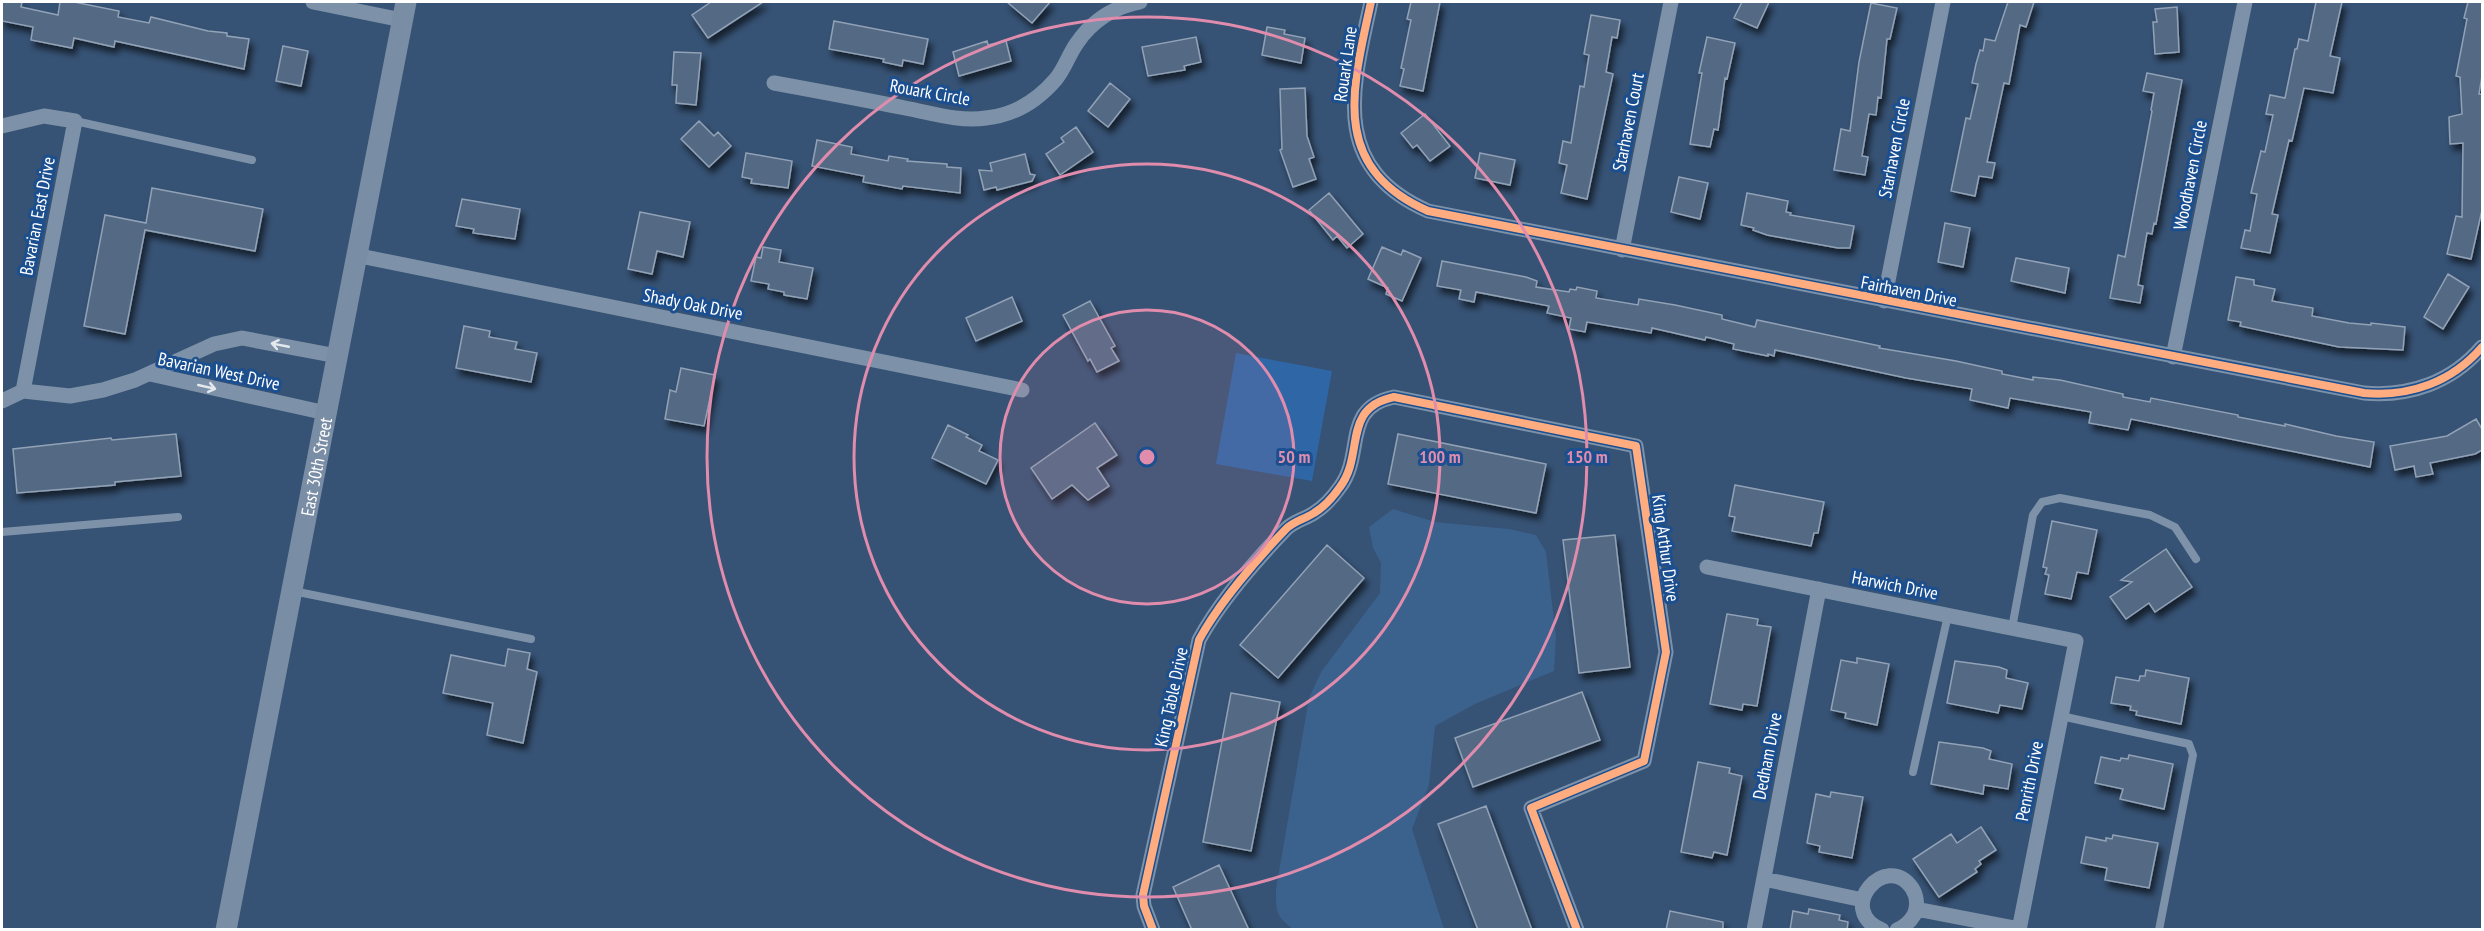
<svg xmlns="http://www.w3.org/2000/svg" width="2484" height="931" viewBox="0 0 2484 931" font-family="'PT Sans Narrow',sans-serif">
<style>
.green{fill:#2f66a5}
.water{fill:#3b618d}
.building{fill:#526984;stroke:#92a2b6;stroke-width:1.5;filter:url(#shadow)}
.lines{fill:none;stroke-linecap:round;stroke-linejoin:round}
.service{stroke:#7d92a8;stroke-width:8}
.minor{stroke:#7d92a8;stroke-width:15}
.secondary{stroke:#798da4;stroke-width:21}
.cycleway-casing{stroke:#1b4f8f;stroke-width:11}
.cycleway{stroke:#ffac80;stroke-width:8}
.oneway{stroke:#e5e9ee}
.ring{fill:none;stroke:#e08cad;stroke-width:3}
.labels{text-anchor:middle;dominant-baseline:central;stroke-width:6;stroke-linejoin:round;paint-order:stroke}
.street-label{font-size:18px;fill:#fff;stroke:#1b4f8f}
.centre{fill:#e08cad;stroke:#1b4f8f;stroke-width:3}
.ring-label{font-size:18px;text-anchor:middle;font-weight:bold;fill:#e08cad;stroke:#1b4f8f;stroke-width:6;stroke-linejoin:round;paint-order:stroke}
</style>
<defs>
<filter id="shadow"><feDropShadow dx="3.5" dy="6" stdDeviation="3" flood-color="#0009"/></filter>
</defs>
<rect width="100%" height="100%" fill="#365274"/>
<path class="green" d="M1236 353 1332 371 1312 481 1216 464Z"/>
<path class="water" d="M1393 509 1435 522 1509 529 1536 535 1546 552 1556 637 1554 671 1475 704 1435 726 1429 785 1412 829 1444 929H1293C1275 916 1276 910 1276 889L1309 698 1321 672 1380 593 1381 563 1373 548 1369 527Z"/>
<path class="building" d="M2 2H22L21 7 58 15 60 2H74L119 11 118 17 149 23 151 17 208 31 227 33V36L249 39 244 69 115 41 114 47 74 38 72 48 31 40 33 27 2 21Z
M711 2H763L708 38 692 15Z
M1007 2H1050L1032 23Z
M1411 2H1440L1423 91 1400 86 1404 69 1401 68 1411 20 1407 19Z
M1742 2H1769L1757 28 1734 18Z
M2008 2H2034L2026 27 2020 25 2009 84 2004 83 1987 162 1995 163 1992 178 1979 176 1975 196 1951 191 1966 118 1970 119 1978 84 1972 83 1976 64 1980 50 1983 51 1985 39 1995 41Z
M2316 2H2342L2330 56 2340 58 2333 93 2304 88 2292 141 2289 140 2272 214 2278 215 2270 253 2241 248 2245 230 2250 231 2257 194 2251 193 2261 151 2265 152 2273 115 2266 114 2270 95 2285 98 2295 49H2297L2299 39 2308 41Z
M2468 2H2482V76L2479 94H2482V210L2471 259 2447 254 2456 216 2462 217 2463 143 2450 144 2449 117 2462 114 2460 77 2456 76 2467 19 2464 18Z
M1871 3 1897 8 1890 39H1887L1881 98 1878 97 1876 115 1869 114 1862 156 1868 157 1865 175 1834 170 1841 129 1850 131 1859 62Z
M2177 7 2179 52 2155 54 2153 22H2157L2155 9Z
M1591 15 1620 20 1617 38 1612 37 1606 72 1613 74 1587 199 1561 193 1567 165 1559 163 1563 141 1571 143 1580 86 1584 87 1589 55 1584 54Z
M834 21 928 39 923 64 903 60 902 66 883 62 884 59 829 49Z
M1267 27 1285 30 1284 34 1305 38 1301 63 1262 55Z
M1196 37 1201 62 1184 66 1185 70 1148 76 1142 47Z
M1707 37 1735 43 1727 79 1725 78 1718 130 1714 129 1710 147 1690 144 1702 73H1699Z
M987 41 988 45 1006 41 1011 61 959 76 953 52Z
M283 46 308 51 301 86 276 81Z
M674 52 701 53 696 105 676 103 677 85H672Z
M2147 73 2182 80 2156 224 2154 223 2152 234 2147 233 2138 285 2143 286 2140 303 2110 298 2118 255 2125 257 2152 111 2151 110 2154 93 2143 91Z
M1110 83 1130 99 1108 127 1088 111Z
M1305 88 1307 136 1314 157 1309 159 1316 179 1293 187 1280 150 1282 149 1280 89Z
M1425 114 1450 146 1430 161 1417 145 1413 148 1401 133Z
M699 121 714 136 718 132 731 146 709 167 681 139Z
M1076 127 1093 152 1060 175 1046 154 1064 142 1061 138Z
M817 140 852 147 851 154 888 161 889 156 908 159 907 161 947 164V167L961 168 960 193 903 186 902 189 863 182 864 176 812 166Z
M746 153 792 161 788 188 751 183 752 179 742 177Z
M1480 153 1515 160 1510 185 1475 178Z
M1025 154 1030 174 1035 175 1032 181 997 190 996 187 984 190 979 170 992 171 990 163Z
M1679 177 1708 183 1700 219 1671 212Z
M152 188 263 209 255 251 145 230 125 334 84 326 105 215 146 223Z
M1329 193 1363 234 1347 248 1337 236 1333 240 1309 210Z
M1747 193 1788 201 1786 212 1791 213 1790 215 1854 226 1850 248H1838L1767 235 1753 230 1754 228 1741 225Z
M462 199 520 209 515 239 473 233 474 229 456 226Z
M640 212 690 222 683 257 657 251 652 274 628 269Z
M1945 223 1970 228 1963 267 1938 262Z
M763 247 781 250 779 262 813 268 807 299 784 295V292L768 289 769 284 751 281 756 257 761 258Z
M1382 247 1401 255 1403 250 1421 258 1402 301 1386 294 1388 288 1368 279Z
M2016 258 2069 268 2065 293 2011 281Z
M1442 261 1526 277 1537 281 1536 287 1569 292 1570 289 1576 290 1577 287 1597 291 1596 298 1638 305 1639 299 1675 305 1722 315V319L1755 327 1757 320 1880 346 1879 348 1956 361 2002 371V374L2033 380V377L2060 380 2123 394V397L2150 402 2151 398 2238 415V417L2285 426V424L2336 436 2374 442 2370 467 2131 419 2128 430 2089 423 2091 412 2010 398 2008 408 1970 400 1972 389 1906 378 1775 350 1774 356 1768 354V356L1733 349 1734 344 1706 337 1705 340 1652 328 1651 333 1587 322 1585 332 1569 329 1571 318 1547 313 1549 306 1476 292 1474 302 1459 299 1461 290 1437 286Z
M2448 274 2469 287 2443 329 2424 317Z
M2236 277 2254 280V285L2275 289 2272 301 2313 308 2312 316 2349 323 2371 325V323L2405 327 2403 350 2339 347 2240 326 2241 322 2228 320Z
M1012 297 1022 321 976 341 966 318Z
M1090 301 1115 346 1111 348 1119 361 1097 372 1090 359 1088 361 1063 315Z
M464 326 490 331 489 337 517 342 515 349 537 353 531 382 456 368Z
M681 368 715 375 704 426 665 419 670 390 676 392Z
M2476 419 2482 429V450L2475 454 2430 463 2433 474 2416 477 2414 466 2395 470 2390 446 2447 436Z
M1095 423 1117 455 1097 468 1109 486 1088 500 1072 485 1052 499 1031 468Z
M948 425 968 435 966 437 982 445 979 451 998 460 986 484 932 458Z
M176 434 181 476 115 482V485L17 493 13 449 111 438 112 440Z
M1398 434 1546 464 1536 513 1388 484Z
M1735 485 1824 502 1818 533H1814L1811 546 1732 531 1735 517 1729 516Z
M2052 521 2097 530 2088 574 2077 572 2071 599 2045 594 2049 575 2045 574 2047 568 2043 567Z
M1615 535 1630 667 1579 673 1563 540Z
M1327 545 1364 578 1278 678 1240 645Z
M2166 549 2192 587 2155 612 2149 603 2126 619 2110 597 2132 582 2121 580Z
M1727 614 1758 619 1757 625 1771 627 1757 706 1743 704 1742 710 1710 704Z
M508 649 530 653 527 669 537 672 523 743 487 735 493 703 443 693 451 655 505 666Z
M1857 658 1889 664 1877 725 1845 718 1846 713 1831 710 1841 660 1857 663Z
M1955 661 1999 667 2007 670 2006 678 2028 683 2022 709 2000 705 1998 713 1947 703Z
M2146 670 2189 678 2181 724 2136 715 2137 711 2130 710 2131 706 2111 703 2116 677 2139 681 2140 676H2145Z
M1582 692 1600 740 1473 787 1455 738Z
M1231 693 1280 702 1251 851 1203 842Z
M1939 742 1983 748 1991 751 1989 759 2012 764 2008 789 1984 785 1983 794 1931 784Z
M2129 755 2173 764 2164 809 2120 799 2123 789 2095 783 2101 757 2120 761 2121 758 2128 759Z
M1698 762 1730 768 1729 773 1742 776 1727 855 1714 852 1712 858 1681 852Z
M1831 792 1863 797 1852 858 1819 852 1820 846 1807 843 1816 794 1830 797Z
M1486 806 1532 930H1478L1438 824Z
M1981 827 1996 850 1979 861 1981 864 1975 869 1977 872 1939 897 1913 859 1951 834 1957 843Z
M2113 835 2158 843 2149 888 2105 880 2107 868 2081 863 2086 837 2106 841V838L2112 839Z
M1219 865 1249 930H1192L1173 887Z
M1809 909 1840 915 1839 920 1848 922 1847 930H1790L1793 911 1808 914Z
M1670 911 1723 922V930H1666Z"/>
<g class="lines">
<path class="service" d="M75 121 252 160
M2 532 178 517
M293 591 531 639
M2012 628 2033 515 2042 502 2060 498 2150 515 2175 527 2196 559
M2061 716 2189 744 2193 755 2159 930
M1913 772 1948 615"/>
<path class="minor" d="M313 2 402 20
M1371 2C1353 86 1328 167 1428 211L2364 393C2410 397 2452 382 2482 347
M774 83C818 91 861 99 905 108 932 113 959 122 986 118 1015 115 1038 100 1056 79 1065 68 1069 54 1077 43 1092 21 1114 7 1140 2
M2 126 44 116 75 121 23 391
M1622 250 1671 2
M355 255 1022 390
M1884 301 1943 2
M2173 357 2245 2
M150 374 326 413
M2 401 23 391 70 396 103 390 135 380 214 344 242 338 337 356
M1707 567 2076 641 2019 930
M1764 879 1863 900
M1916 909 2020 929
M1153 930 1144 906 1143 895 1199 640C1219 603 1257 559 1286 529 1294 521 1305 519 1314 513 1324 507 1333 497 1340 487 1365 454 1341 408 1394 397L1636 446 1666 652 1644 761 1531 808 1577 930
M1754 930 1819 589
M1882 930C1834 910 1886 850 1912 888 1917 896 1918 906 1914 915 1910 922 1904 927 1897 930"/>
<path class="secondary" id="s1" d="M226 930 406 2"/>
<defs>
<path id="cycleway" d="M1371 2C1353 86 1328 167 1428 211L2364 393C2410 397 2452 382 2482 347
M1153 930 1144 906 1143 895 1199 640C1219 603 1257 559 1286 529 1294 521 1305 519 1314 513 1324 507 1333 497 1340 487 1365 454 1341 408 1394 397L1636 446 1666 652 1644 761 1531 808 1577 930"/>
</defs>
<use href="#cycleway" class="cycleway-casing"/>
<use href="#cycleway" class="cycleway"/>
</g>
<defs><path id="oneway-shaft" d="M-6 0H5M1.5-3L5.5 0L1.5 3" fill="none" stroke-width="1.6" stroke-linecap="round" stroke-linejoin="round" transform="scale(1.5)"/></defs>
<g class="oneway">
<use href="#oneway-shaft" transform="translate(280 345) rotate(-169)"/>
<use href="#oneway-shaft" transform="translate(207 387) rotate(13)"/>
</g>
<circle cx="1147" cy="457" r="147" fill="#e08cad" fill-opacity=".12"/>
<g class="ring">
<circle cx="1147" cy="457" r="147"/>
<circle cx="1147" cy="457" r="293"/>
<circle cx="1147" cy="457" r="440"/>
</g>
<g class="labels">
<g class="street-label">
<text transform="translate(1345 64) rotate(-82)">Rouark Lane</text>
<text transform="translate(930 92) rotate(10)">Rouark Circle</text>
<text transform="translate(1628 122) rotate(-79)">Starhaven Court</text>
<text transform="translate(1894 148) rotate(-79)">Starhaven Circle</text>
<text transform="translate(2190 175) rotate(-79)">Woodhaven Circle</text>
<text transform="translate(37 216) rotate(-79)">Bavarian East Drive</text>
<text transform="translate(1909 291) rotate(11)">Fairhaven Drive</text>
<text transform="translate(693 304) rotate(11)">Shady Oak Drive</text>
<text transform="translate(219 371) rotate(12)">Bavarian West Drive</text>
<text stroke="none"><textPath href="#s1" startOffset="472">East 30th Street</textPath></text>
<text transform="translate(1666 548) rotate(82)">King Arthur Drive</text>
<text transform="translate(1895 585) rotate(11)">Harwich Drive</text>
<text transform="translate(1171 697) rotate(-78)">King Table Drive</text>
<text transform="translate(1767 756) rotate(-79)">Dedham Drive</text>
<text transform="translate(2029 781) rotate(-79)">Penrith Drive</text>
</g>
</g>
<circle cx="1147" cy="457" r="9" class="centre"/>
<g class="ring-label">
<text x="1294" y="463">50 m</text>
<text x="1440" y="463">100 m</text>
<text x="1587" y="463">150 m</text>
</g>
<rect width="2484" height="931" fill="none" stroke="#ffffff" stroke-width="6"/>
</svg>
